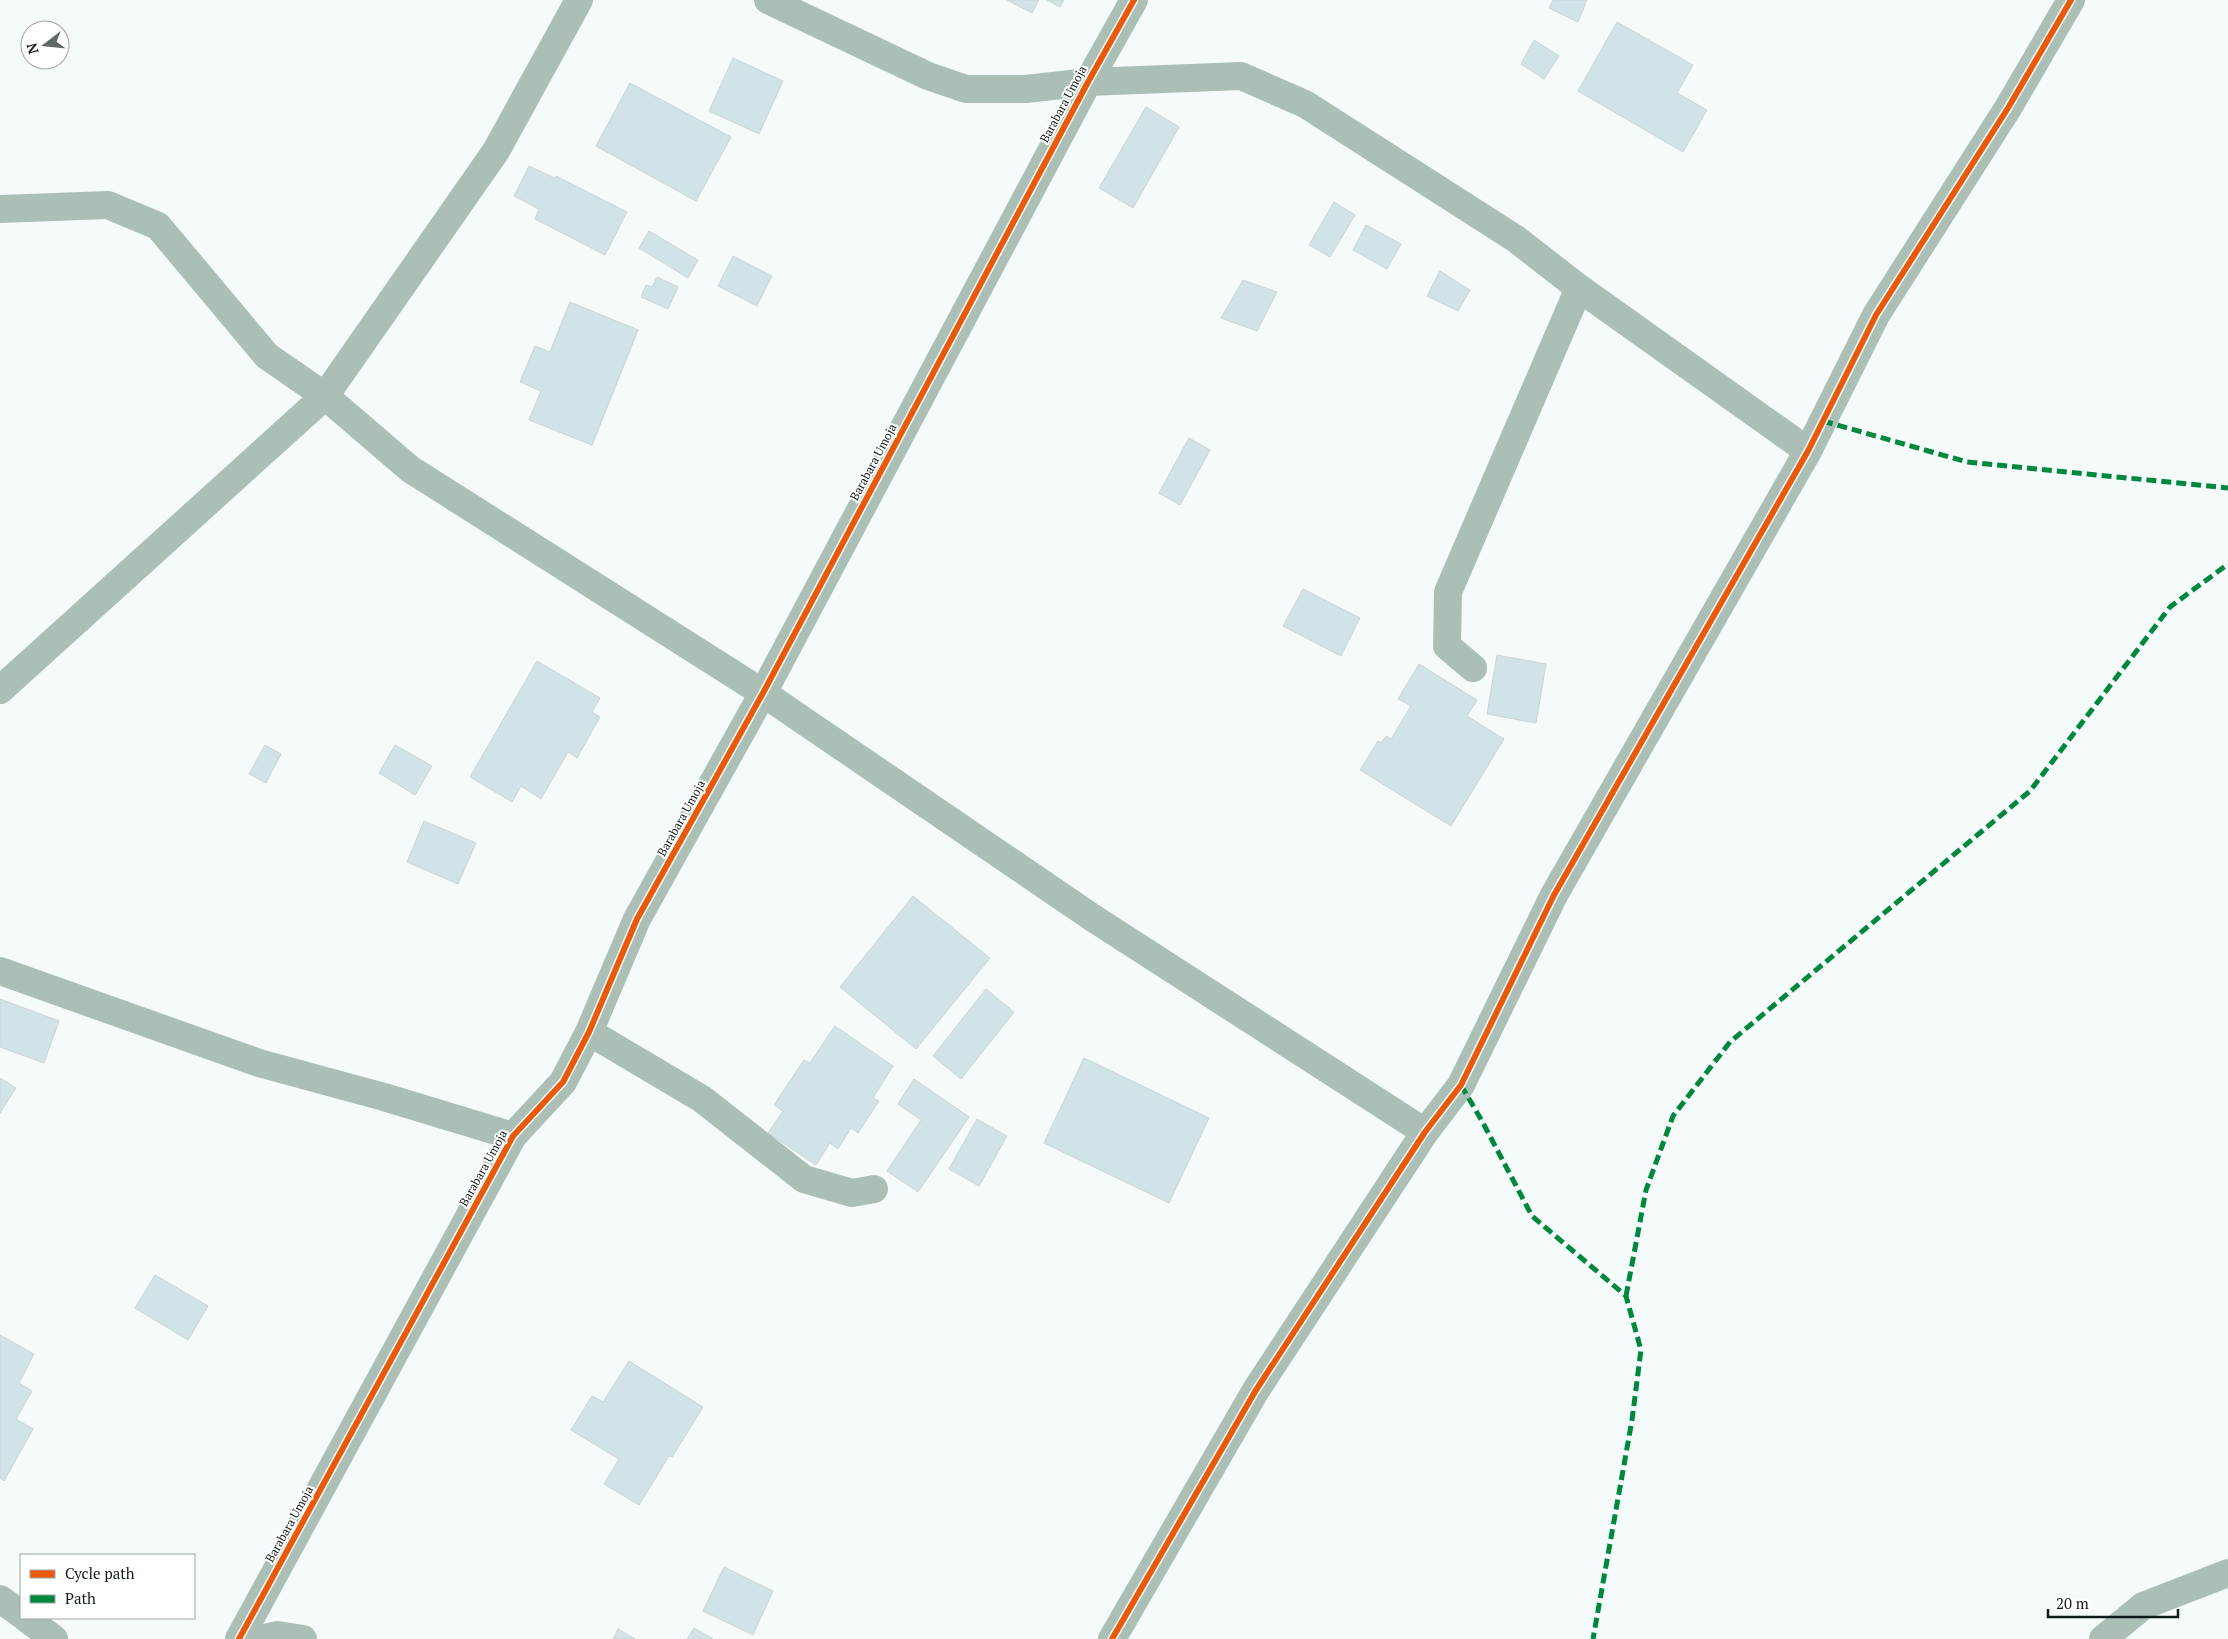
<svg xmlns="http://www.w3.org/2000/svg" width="2228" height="1639" viewBox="0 0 2228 1639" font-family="'PT Serif',serif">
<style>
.building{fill:#d2e3e8;stroke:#ccd3d5}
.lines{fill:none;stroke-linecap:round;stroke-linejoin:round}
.minor{stroke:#abbfb6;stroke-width:28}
.quiet{stroke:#00873e;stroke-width:5;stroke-dasharray:10 5;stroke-linecap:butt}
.cycleway-casing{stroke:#fff;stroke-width:9}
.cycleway{stroke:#e8590c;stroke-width:6}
.labels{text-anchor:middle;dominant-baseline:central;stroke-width:4;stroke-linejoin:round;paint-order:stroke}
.street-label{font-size:12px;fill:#0f1b1a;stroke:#fff}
</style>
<rect width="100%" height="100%" fill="#f5fbfb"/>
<path class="building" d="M1007 0H1039L1032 13Z
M1047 0H1064L1060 7Z
M1553 0H1587L1578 22 1549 8Z
M1617 22 1693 65 1677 93 1707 110 1683 152 1578 91Z
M1534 40 1559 56 1544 79 1521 64Z
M733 58 783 81 759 134 709 111Z
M630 83 731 137 696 201 596 146Z
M1146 107 1179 127 1133 208 1099 188Z
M529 166 555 178 556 176 627 212 605 255 535 219 539 209 514 196Z
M1334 202 1355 215 1330 257 1309 245Z
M1366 225 1401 244 1387 269 1353 250Z
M649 231 698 260 688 278 639 248Z
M733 256 772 276 757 306 718 286Z
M1440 271 1470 290 1458 311 1427 296Z
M657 277 678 287 668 309 641 297 646 285 652 287Z
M1243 280 1277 292 1257 331 1221 318Z
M570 302 638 330 592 445 529 420 541 391 520 382 535 346 550 352Z
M1189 438 1210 450 1180 505 1159 493Z
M1303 589 1360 618 1341 656 1283 626Z
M1497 655 1546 664 1536 723 1487 714Z
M537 661 600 698 592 712 600 717 577 758 568 752 541 799 521 786 512 802 470 777Z
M1419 664 1477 700 1467 716 1504 739 1451 826 1360 770 1378 741 1381 743 1386 736 1391 739 1411 706 1398 699Z
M265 745 281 754 266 783 249 774Z
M395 745 432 766 415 795 379 773Z
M424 821 476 843 458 884 407 862Z
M913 896 990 958 916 1049 840 987Z
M986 989 1014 1012 961 1079 933 1056Z
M0 999 59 1021 44 1063 0 1047Z
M835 1026 893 1066 873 1098 879 1101 858 1133 851 1128 838 1149 830 1143 816 1165 768 1133 783 1111 774 1105 804 1060 810 1063Z
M1084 1058 1209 1118 1169 1203 1044 1143Z
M0 1078 16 1088 0 1113Z
M914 1079 969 1117 918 1192 887 1171 921 1120 898 1104Z
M977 1119 1007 1136 979 1186 949 1169Z
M155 1275 208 1306 188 1340 135 1308Z
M0 1335 34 1354 19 1383 32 1391 16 1419 33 1429 4 1481 0 1478Z
M629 1361 703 1407 672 1457 669 1456 639 1505 604 1484 619 1459 571 1430 592 1396 603 1402Z
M724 1567 773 1591 753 1635 703 1611Z
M694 1628 713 1639H687Z
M618 1629 635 1639H613Z"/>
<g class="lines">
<path class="minor" d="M768 0 928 76 966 89H1026L1088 82 1241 76 1305 104 1516 239 1579 288 1808 451
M0 209 108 205 158 226 267 356 325 396 410 469 763 693 1093 918 1425 1132
M1473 668 1447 646 1448 592 1579 288
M0 690 325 396 496 151 579 0
M0 971 259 1063 384 1097 513 1136
M589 1032 702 1099 804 1179 852 1193 874 1189
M0 1599 21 1614
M26 1618 54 1639
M239 1639 513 1136 563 1082 589 1032 637 919 763 693 1088 82 1134 0
M261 1639 278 1635 303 1639
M1112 1639 1256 1390 1425 1132 1461 1085 1554 895 1808 451 1876 315 2008 108 2071 0
M2103 1639 2143 1606 2228 1573"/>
<path class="quiet" d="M1823 421 1967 462 2228 488
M1461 1085 1482 1121 1532 1216 1626 1296 1641 1350 1632 1420 1593 1639
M1626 1296 1646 1190 1673 1116 1730 1042 2030 791 2170 607 2228 564"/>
<defs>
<path id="cycleway" d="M239 1639 513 1136 563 1082 589 1032 637 919 763 693 1088 82 1134 0
M1112 1639 1256 1390 1425 1132 1461 1085 1554 895 1808 451 1876 315 2008 108 2071 0"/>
</defs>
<use href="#cycleway" class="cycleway-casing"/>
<use href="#cycleway" class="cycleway"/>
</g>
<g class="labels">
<g class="street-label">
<text transform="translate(1063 104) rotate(-62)">Barabara Umoja</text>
<text transform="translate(873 462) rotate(-62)">Barabara Umoja</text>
<text transform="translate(681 818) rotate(-61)">Barabara Umoja</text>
<text transform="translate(483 1168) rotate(-61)">Barabara Umoja</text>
<text transform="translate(289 1524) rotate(-61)">Barabara Umoja</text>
</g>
</g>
<rect x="20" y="1554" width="175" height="65" fill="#ffffff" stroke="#9fa4a3"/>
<rect x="30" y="1570" width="25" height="8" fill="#e8590c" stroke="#9fa4a3"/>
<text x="65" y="1579" font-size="15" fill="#0f1b1a">Cycle path</text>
<rect x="30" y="1595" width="25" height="8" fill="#00873e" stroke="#9fa4a3"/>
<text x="65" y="1604" font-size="15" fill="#0f1b1a">Path</text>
<g transform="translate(45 45) rotate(254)"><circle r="24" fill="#ffffff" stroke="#9fa4a3"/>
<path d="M0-4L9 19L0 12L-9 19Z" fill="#606969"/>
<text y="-8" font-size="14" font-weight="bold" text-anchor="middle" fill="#0f1b1a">N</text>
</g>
<path d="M2048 1609v8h130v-8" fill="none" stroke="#0f1b1a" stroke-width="2.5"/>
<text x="2056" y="1609" font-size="15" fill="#0f1b1a" stroke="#ffffff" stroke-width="4" paint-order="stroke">20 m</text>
</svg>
